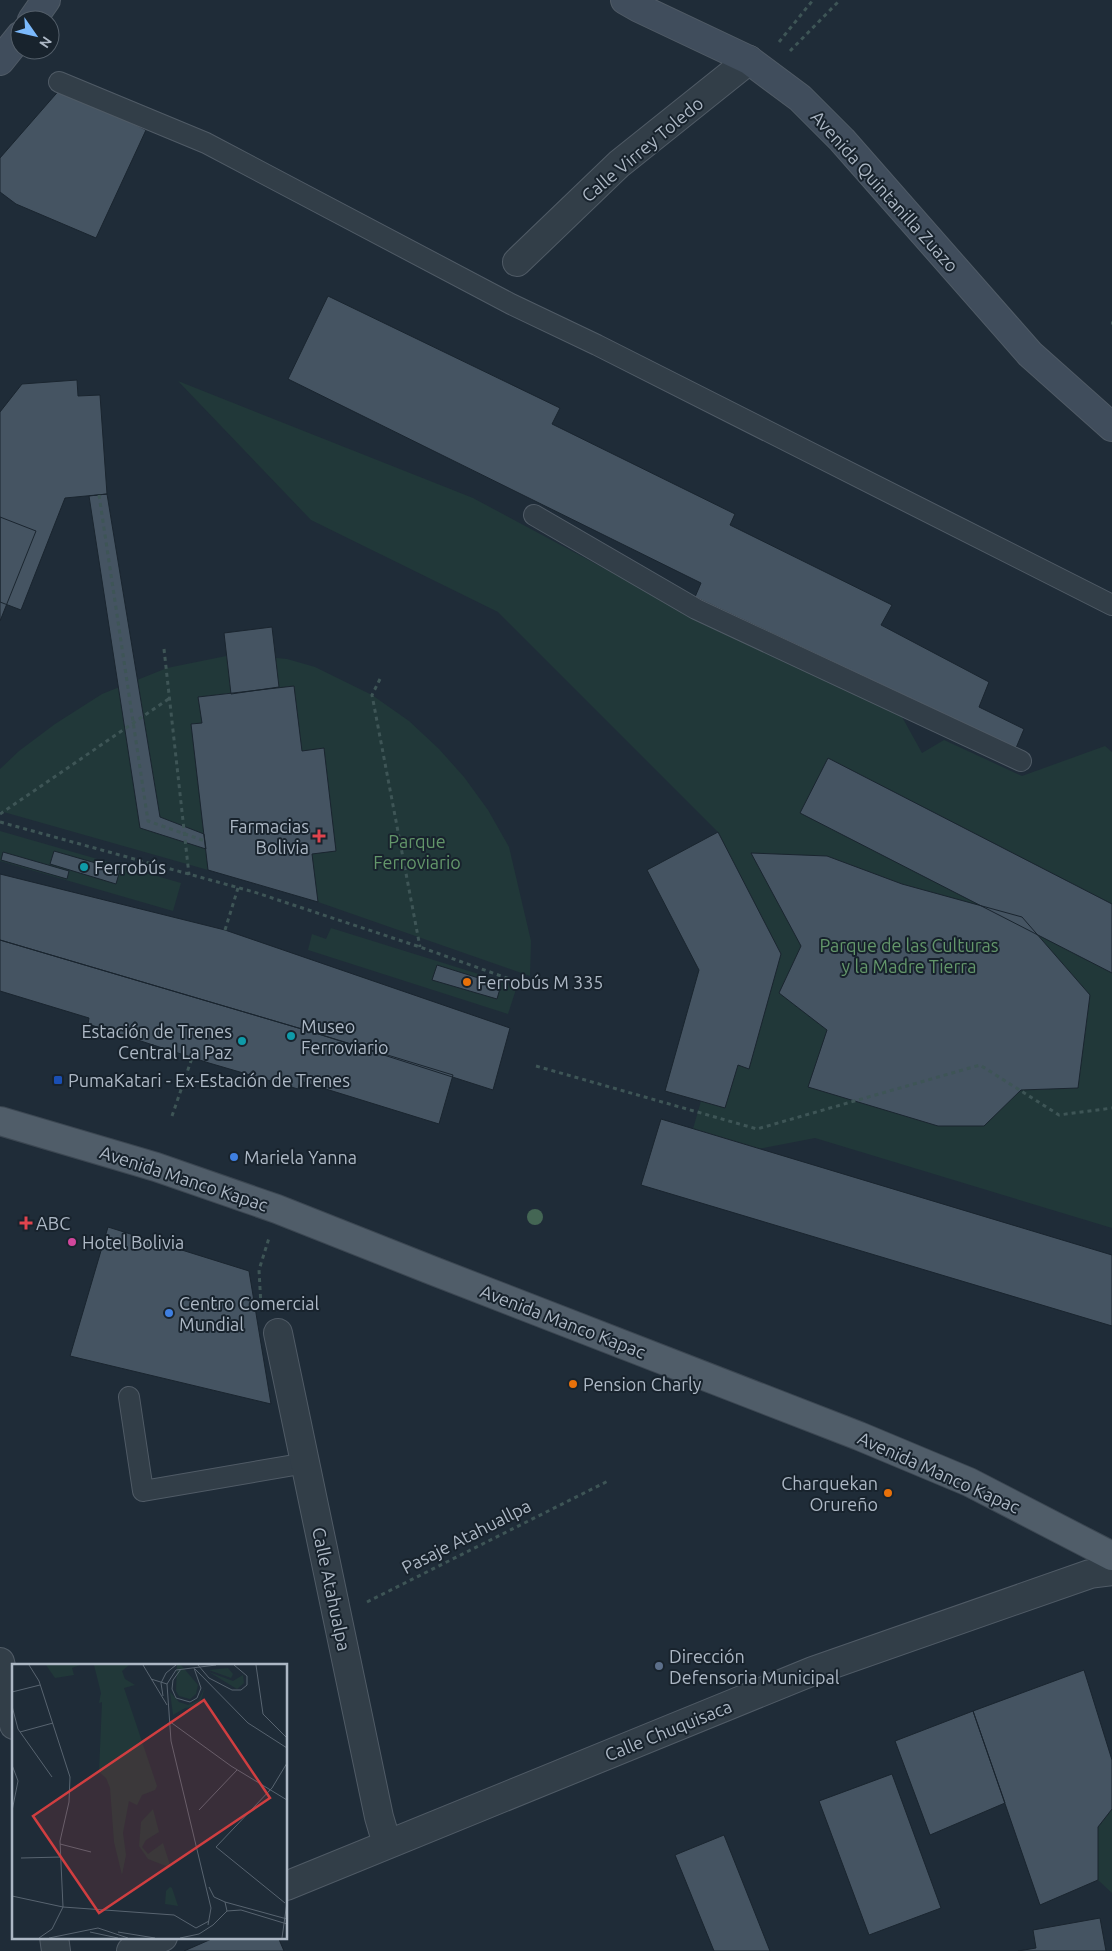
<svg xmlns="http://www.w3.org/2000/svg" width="1112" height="1951" viewBox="0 0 1112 1951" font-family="Ubuntu,sans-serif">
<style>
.green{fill:#213839}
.building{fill:#455462;stroke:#1a252f}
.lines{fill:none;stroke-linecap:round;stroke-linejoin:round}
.lane-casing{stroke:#505b66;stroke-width:22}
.street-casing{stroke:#505b66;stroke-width:30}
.secondary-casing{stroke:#505b66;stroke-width:30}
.primary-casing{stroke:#3c4752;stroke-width:30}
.path{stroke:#3e5556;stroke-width:3;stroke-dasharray:4 4;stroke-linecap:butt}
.lane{stroke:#323e48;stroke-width:20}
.street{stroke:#323e48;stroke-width:28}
.secondary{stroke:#404d5c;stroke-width:28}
.primary{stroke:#505d69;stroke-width:28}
.path-bridge{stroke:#3e5556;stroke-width:3;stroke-dasharray:4 4;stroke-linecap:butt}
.tree{fill:#446654}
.health-dot{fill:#e0444e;stroke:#18232d;stroke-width:2}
.culture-dot{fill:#0f9aa8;stroke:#18232d;stroke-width:2}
.food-dot{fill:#e8710a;stroke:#18232d;stroke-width:2}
.transit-dot{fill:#1a4fb4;stroke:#18232d;stroke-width:2}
.shop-dot{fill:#3f7fe0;stroke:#18232d;stroke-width:2}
.hotel-dot{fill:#d1479c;stroke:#18232d;stroke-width:2}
.service-dot{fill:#5c6f8a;stroke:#18232d;stroke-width:2}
.labels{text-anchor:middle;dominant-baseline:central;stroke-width:4;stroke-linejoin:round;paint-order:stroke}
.street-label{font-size:18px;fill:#adb8c5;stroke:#18232d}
.poi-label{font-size:18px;fill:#adb8c5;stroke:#18232d;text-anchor:start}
.park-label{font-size:18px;fill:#63966a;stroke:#18232d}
.inset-road{fill:none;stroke:#586470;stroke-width:1}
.view{fill:#d03e40;fill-opacity:0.15;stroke:#d03e40;stroke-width:2.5}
.inset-edge{fill:none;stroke:#adb8c5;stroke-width:2.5}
</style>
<rect width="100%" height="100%" fill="#1f2c38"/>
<path class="green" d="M178 381 473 498 693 616 901 715 922 753 944 740 1022 776 1105 746 1112 752V1228L815 1138 758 1149 693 1129 701 1101 665 1091 699 970 647 870 718 832 498 612 311 520Z
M236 654 287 659 315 667 372 695 409 721 439 749 464 777 488 810 509 847 531 941 530 976 318 902 312 854 336 851 324 749 302 751 294 686 198 698 202 723 191 725 208 870 0 811V769L19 751 55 724 102 694 167 668Z
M0 831 181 883 173 911 0 861Z
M331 928 517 986 508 1014 308 950 312 934 326 939Z
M1112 1809V1893L1098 1880V1827Z"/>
<path class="building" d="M62 87 146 130 96 238 16 204 0 192V158Z
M328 296 560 408 552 424 735 514 730 525 892 605 881 625 989 682 979 707 1024 729 1016 748 695 597 701 583 288 379Z
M77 380 78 396 100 395 107 494 65 498 21 610 0 602V412L22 384Z
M107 494 160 817 204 834 206 849 140 828 89 496Z
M0 517 36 531 0 621Z
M272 627 279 687 231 694 224 633Z
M294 686 302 751 324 748 336 851 312 854 318 902 208 870 191 724 202 723 198 697Z
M828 758 1112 904V973L800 813Z
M718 832 781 954 749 1069 738 1065 725 1108 665 1091 699 970 647 870Z
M54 851 120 870 116 884 50 864Z
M3 852 69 871 67 879 1 860Z
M751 853 827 856 902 884 1022 917 1090 995 1078 1088 1021 1090 984 1126H938L808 1087 827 1030 779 993 801 946Z
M0 874 225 930 510 1028 493 1090 312 1032 0 940Z
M0 940 312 1032 453 1075 439 1124 300 1081 298 1089 209 1063 88 1024 89 1018 0 991Z
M437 965 501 985 497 999 432 980Z
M661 1119 1112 1255V1326L641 1185Z
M108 1227 249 1271 271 1404 70 1356Z
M1084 1670 1112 1760V1809L1098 1827V1880L1040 1905 973 1711Z
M973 1711 1005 1803 930 1835 895 1741Z
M892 1774 941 1908 869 1935 819 1801Z
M724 1835 770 1951H714L675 1855Z
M1100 1918 1106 1951H1018L1036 1948 1033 1930Z
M216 1937H278L284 1951H184Z"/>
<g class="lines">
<defs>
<path id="lane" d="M59 82 206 143 511 304 597 345 1112 605
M534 515 696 609 1021 761
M129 1397 143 1491 306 1463"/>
<path id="street" d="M517 262 619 164 749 60
M278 1333 379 1817 387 1844
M0 1662 14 1725
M286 1886 813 1671 1090 1574 1112 1571
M54 1937 56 1951
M131 1951 163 1937"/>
<path id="secondary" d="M625 0 639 8 749 60 800 98 842 140 1030 354 1112 427
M32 20 46 0
M0 61 20 36"/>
<path id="primary" d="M0 1121 156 1167 277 1209 431 1270 859 1436 969 1482 1112 1556"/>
</defs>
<use href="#lane" class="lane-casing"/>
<use href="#street" class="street-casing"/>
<use href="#secondary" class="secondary-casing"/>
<use href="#primary" class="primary-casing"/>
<path class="path" d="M779 42 813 0
M790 51 840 0
M1111 323H1112
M164 649 189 875
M380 679 372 695 420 947
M0 814 170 698
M0 822 254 892 420 947 532 987
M225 930 238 888
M536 1066 757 1129 980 1065 1059 1115 1112 1108
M172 1116 192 1058
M261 1306 259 1270 269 1238
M367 1602 608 1481"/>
<use href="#lane" class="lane"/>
<use href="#street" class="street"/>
<use href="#secondary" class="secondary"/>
<use href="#primary" class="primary"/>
<path class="path-bridge" d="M99 495 148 821 205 841"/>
</g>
<circle class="tree" cx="535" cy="1217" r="8"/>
<g class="health-dot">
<path d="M316.5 828.5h5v5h5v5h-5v5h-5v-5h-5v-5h5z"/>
<path d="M23.5 1215.5h5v5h5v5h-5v5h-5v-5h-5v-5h5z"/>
</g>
<g class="culture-dot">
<circle cx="84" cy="867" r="5"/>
<circle cx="291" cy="1036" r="5"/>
<circle cx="242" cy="1041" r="5"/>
</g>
<g class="food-dot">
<circle cx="467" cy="982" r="5"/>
<circle cx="573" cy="1384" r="5"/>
<circle cx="888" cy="1493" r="5"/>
</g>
<rect class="transit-dot" x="53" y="1075" width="10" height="10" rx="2.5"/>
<g class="shop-dot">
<circle cx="234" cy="1157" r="5"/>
<circle cx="169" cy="1313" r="5"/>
</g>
<circle class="hotel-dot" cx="72" cy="1242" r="5"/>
<circle class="service-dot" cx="659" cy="1666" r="5"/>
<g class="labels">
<g class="street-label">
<text transform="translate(642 149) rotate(-40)">Calle Virrey Toledo</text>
<text transform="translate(885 191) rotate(48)">Avenida Quintanilla Zuazo</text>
<text transform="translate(184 1178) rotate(18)">Avenida Manco Kapac</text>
<text transform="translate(563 1321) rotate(21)">Avenida Manco Kapac</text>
<text transform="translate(939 1472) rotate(24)">Avenida Manco Kapac</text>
<text transform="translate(466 1536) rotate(-27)">Pasaje Atahuallpa</text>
<text transform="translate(332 1589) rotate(78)">Calle Atahualpa</text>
<text transform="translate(668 1730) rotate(-22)">Calle Chuquisaca</text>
</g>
<g class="poi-label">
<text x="309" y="826" text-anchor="end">Farmacias<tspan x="309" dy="21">Bolivia</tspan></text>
<text x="94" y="867">Ferrobús</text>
<text x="477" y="982">Ferrobús M 335</text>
<text x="301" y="1026">Museo<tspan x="301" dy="21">Ferroviario</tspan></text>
<text x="232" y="1031" text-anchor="end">Estación de Trenes<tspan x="232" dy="21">Central La Paz</tspan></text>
<text x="68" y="1080">PumaKatari - Ex-Estación de Trenes</text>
<text x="244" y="1157">Mariela Yanna</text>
<text x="36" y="1223">ABC</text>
<text x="82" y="1242">Hotel Bolivia</text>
<text x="179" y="1303">Centro Comercial<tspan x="179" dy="21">Mundial</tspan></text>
<text x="583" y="1384">Pension Charly</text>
<text x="878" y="1483" text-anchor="end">Charquekan<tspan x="878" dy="21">Orureño</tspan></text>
<text x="669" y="1656">Dirección<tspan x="669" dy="21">Defensoria Municipal</tspan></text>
</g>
<g class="park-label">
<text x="417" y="841">Parque<tspan x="417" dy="21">Ferroviario</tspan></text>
<text x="909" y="945">Parque de las Culturas<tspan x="909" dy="21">y la Madre Tierra</tspan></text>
</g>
</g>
<g transform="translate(12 1664)">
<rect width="275" height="275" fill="#1f2c38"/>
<path d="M34 1H68L60 4 62 11 43 14ZM82 1H117L110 7 113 15 123 21 112 24 145 122 143 126 130 131 125 141 117 137 111 169 114 191 110 211 102 178 98 124 94 114 87 108 90 38 87 39 89 29ZM165 1H169L186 21 184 30 178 35 167 32 164 27ZM216 4 221 10 219 14 197 6ZM197 8 221 17 231 11 232 19 225 25ZM193 23 187 42 173 44 161 51 158 28 167 38 176 41 187 36ZM141 145 147 168 134 176 130 183 136 190 151 179 159 204 136 195 127 182 129 158ZM158 223 160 224 166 242 153 240 154 227Z" fill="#213839"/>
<path class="inset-road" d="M17 1 27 17 58 113 57 138 48 177 51 243 162 251 184 264 197 257M131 1 155 41M186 1 197 14 220 26H229L235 21V12L222 1M244 1 251 50 275 74M169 5 161 16 160 25 164 34 178 38 185 34 189 24 182 4M183 5 236 59 275 84M139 15 155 20 164 6 204 1M155 20 159 77 199 244 196 261M0 28 28 21M151 32 149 19 154 9 164 1M0 42 6 65 40 113M157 57 219 102 275 136M8 68 41 59M0 101 6 117 0 147M187 146 225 106M48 180 79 188M9 194 50 193M197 223 202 233 213 238M0 232 51 243 40 265 27 274M213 238 275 255M273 239 204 183 260 124 275 99M215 247 229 246 275 260M78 268 106 274M106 268 143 274M37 274 86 264 116 274M168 274 187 270 201 261 215 247 213 238M270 274 275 238"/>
<path class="view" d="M192 36 258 134 87 249 21 152Z"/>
<rect width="275" height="275" class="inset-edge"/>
</g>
<g transform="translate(35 35) rotate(124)"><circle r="24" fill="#18232d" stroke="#545f6a"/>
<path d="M0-4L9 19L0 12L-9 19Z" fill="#7bb9fc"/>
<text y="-8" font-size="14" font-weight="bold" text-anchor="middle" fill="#adb8c5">N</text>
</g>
</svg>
